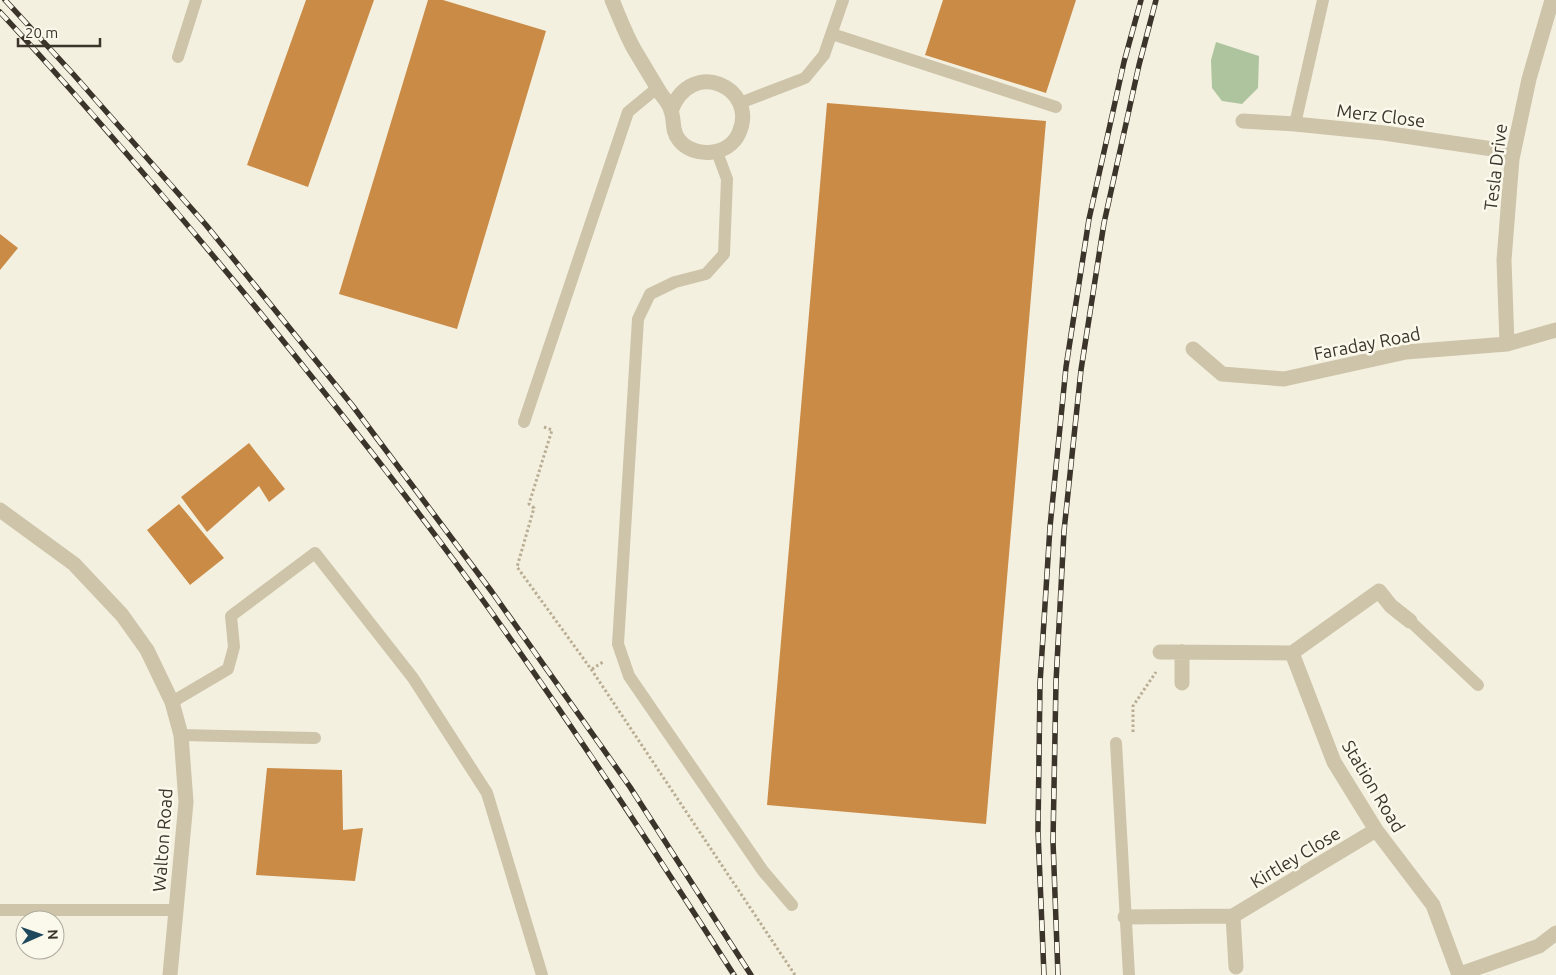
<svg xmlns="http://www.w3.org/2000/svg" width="1556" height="975" viewBox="0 0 1556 975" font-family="Ubuntu,sans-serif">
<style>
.green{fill:#adc49e}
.building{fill:#ca8b47}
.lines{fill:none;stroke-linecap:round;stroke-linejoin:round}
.path{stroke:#b9ae94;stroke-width:3;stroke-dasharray:2.5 2.5;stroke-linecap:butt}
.lane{stroke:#cdc4aa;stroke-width:12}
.street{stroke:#cdc4aa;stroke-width:15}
.rail-casing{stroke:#3a342a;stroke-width:5.5}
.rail{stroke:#fbf8ec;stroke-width:4;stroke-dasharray:11;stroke-linecap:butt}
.labels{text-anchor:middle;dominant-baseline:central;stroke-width:5;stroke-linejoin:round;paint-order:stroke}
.street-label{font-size:18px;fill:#3a342a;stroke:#fbf8ec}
</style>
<rect width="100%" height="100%" fill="#f4f0df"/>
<path class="green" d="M1216 42 1259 56 1258 88 1242 104 1222 101 1212 88 1211 60Z"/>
<path class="building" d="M306 0H374L308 187 247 165Z
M428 0H443L546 31 457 329 339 294Z
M943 0H1076L1046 93 925 55Z
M827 103 1046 121 986 824 767 805Z
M0 234 18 248 0 270Z
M249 443 285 489 269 502 259 486 207 532 181 497Z
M179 504 224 558 190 585 147 530Z
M267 768 342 770 343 830 363 828 355 881 256 875Z"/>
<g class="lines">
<path class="path" d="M544 427 552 430 529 504 534 508 517 567 591 669 795 975
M592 669 603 662
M1133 732V706L1156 672"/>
<path class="lane" d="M832 34 1056 107
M178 57 196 0
M740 103 805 78 824 55 843 0
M1295 124 1323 0
M717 152 727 179 724 254 706 274 675 282 650 294 638 319 618 644 629 676 763 871 792 905
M524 422 628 112 657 88
M1410 621 1478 685
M172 702 228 669 234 647 231 616 315 553 413 678 487 793 542 975
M181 735 315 738
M1116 743 1129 975
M0 910H175"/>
<path class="street" d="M612 0C619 16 625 33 634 49 643 64 652 79 661 94 665 99 670 105 671 111 675 121 671 130 679 140 694 159 729 156 739 133 759 88 691 56 671 111
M1243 121 1295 124 1384 133 1513 152
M1507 344 1504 260 1512 159 1529 79 1552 0
M1193 349 1222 374 1284 379 1406 352 1507 344 1556 330
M0 510 74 564 122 615 147 650 172 702 181 735 186 802 170 975
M1160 652 1292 653 1334 762 1376 830 1433 905 1459 975
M1292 653 1379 591 1391 606 1410 621
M1182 683V652
M1233 916 1236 967
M1125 917 1233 916 1376 830
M1460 974 1539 946 1556 933"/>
<defs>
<path id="rail" d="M5 0 74 75 206 225 352 405 492 592 630 787 751 975
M0 12C93 112 181 216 267 321 342 414 417 508 487 606 573 726 654 850 734 975
M1044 975 1038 831 1040 683 1050 527 1066 367 1089 219 1124 62 1141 0
M1058 975 1053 841 1056 682 1064 531 1081 370 1104 223 1139 65 1156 0"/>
</defs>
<use href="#rail" class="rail-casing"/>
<use href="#rail" class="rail"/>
</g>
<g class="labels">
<g class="street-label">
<text transform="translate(1381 115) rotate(7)">Merz Close</text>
<text transform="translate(1495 167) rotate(-83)">Tesla Drive</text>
<text transform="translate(1367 343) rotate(-11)">Faraday Road</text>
<text transform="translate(1374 786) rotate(59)">Station Road</text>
<text transform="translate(162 840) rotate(-86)">Walton Road</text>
<text transform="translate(1295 857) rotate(-31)">Kirtley Close</text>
</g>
</g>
<g transform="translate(40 935) rotate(88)"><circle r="24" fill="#fbf8ec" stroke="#aeaa9e"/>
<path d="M0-4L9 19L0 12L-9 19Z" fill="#1e485e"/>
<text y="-8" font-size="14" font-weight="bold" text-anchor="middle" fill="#3a342a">N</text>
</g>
<path d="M18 38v8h82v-8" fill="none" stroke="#3a342a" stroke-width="2.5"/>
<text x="25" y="38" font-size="15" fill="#3a342a" stroke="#fbf8ec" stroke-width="4" paint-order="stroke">20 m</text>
</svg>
